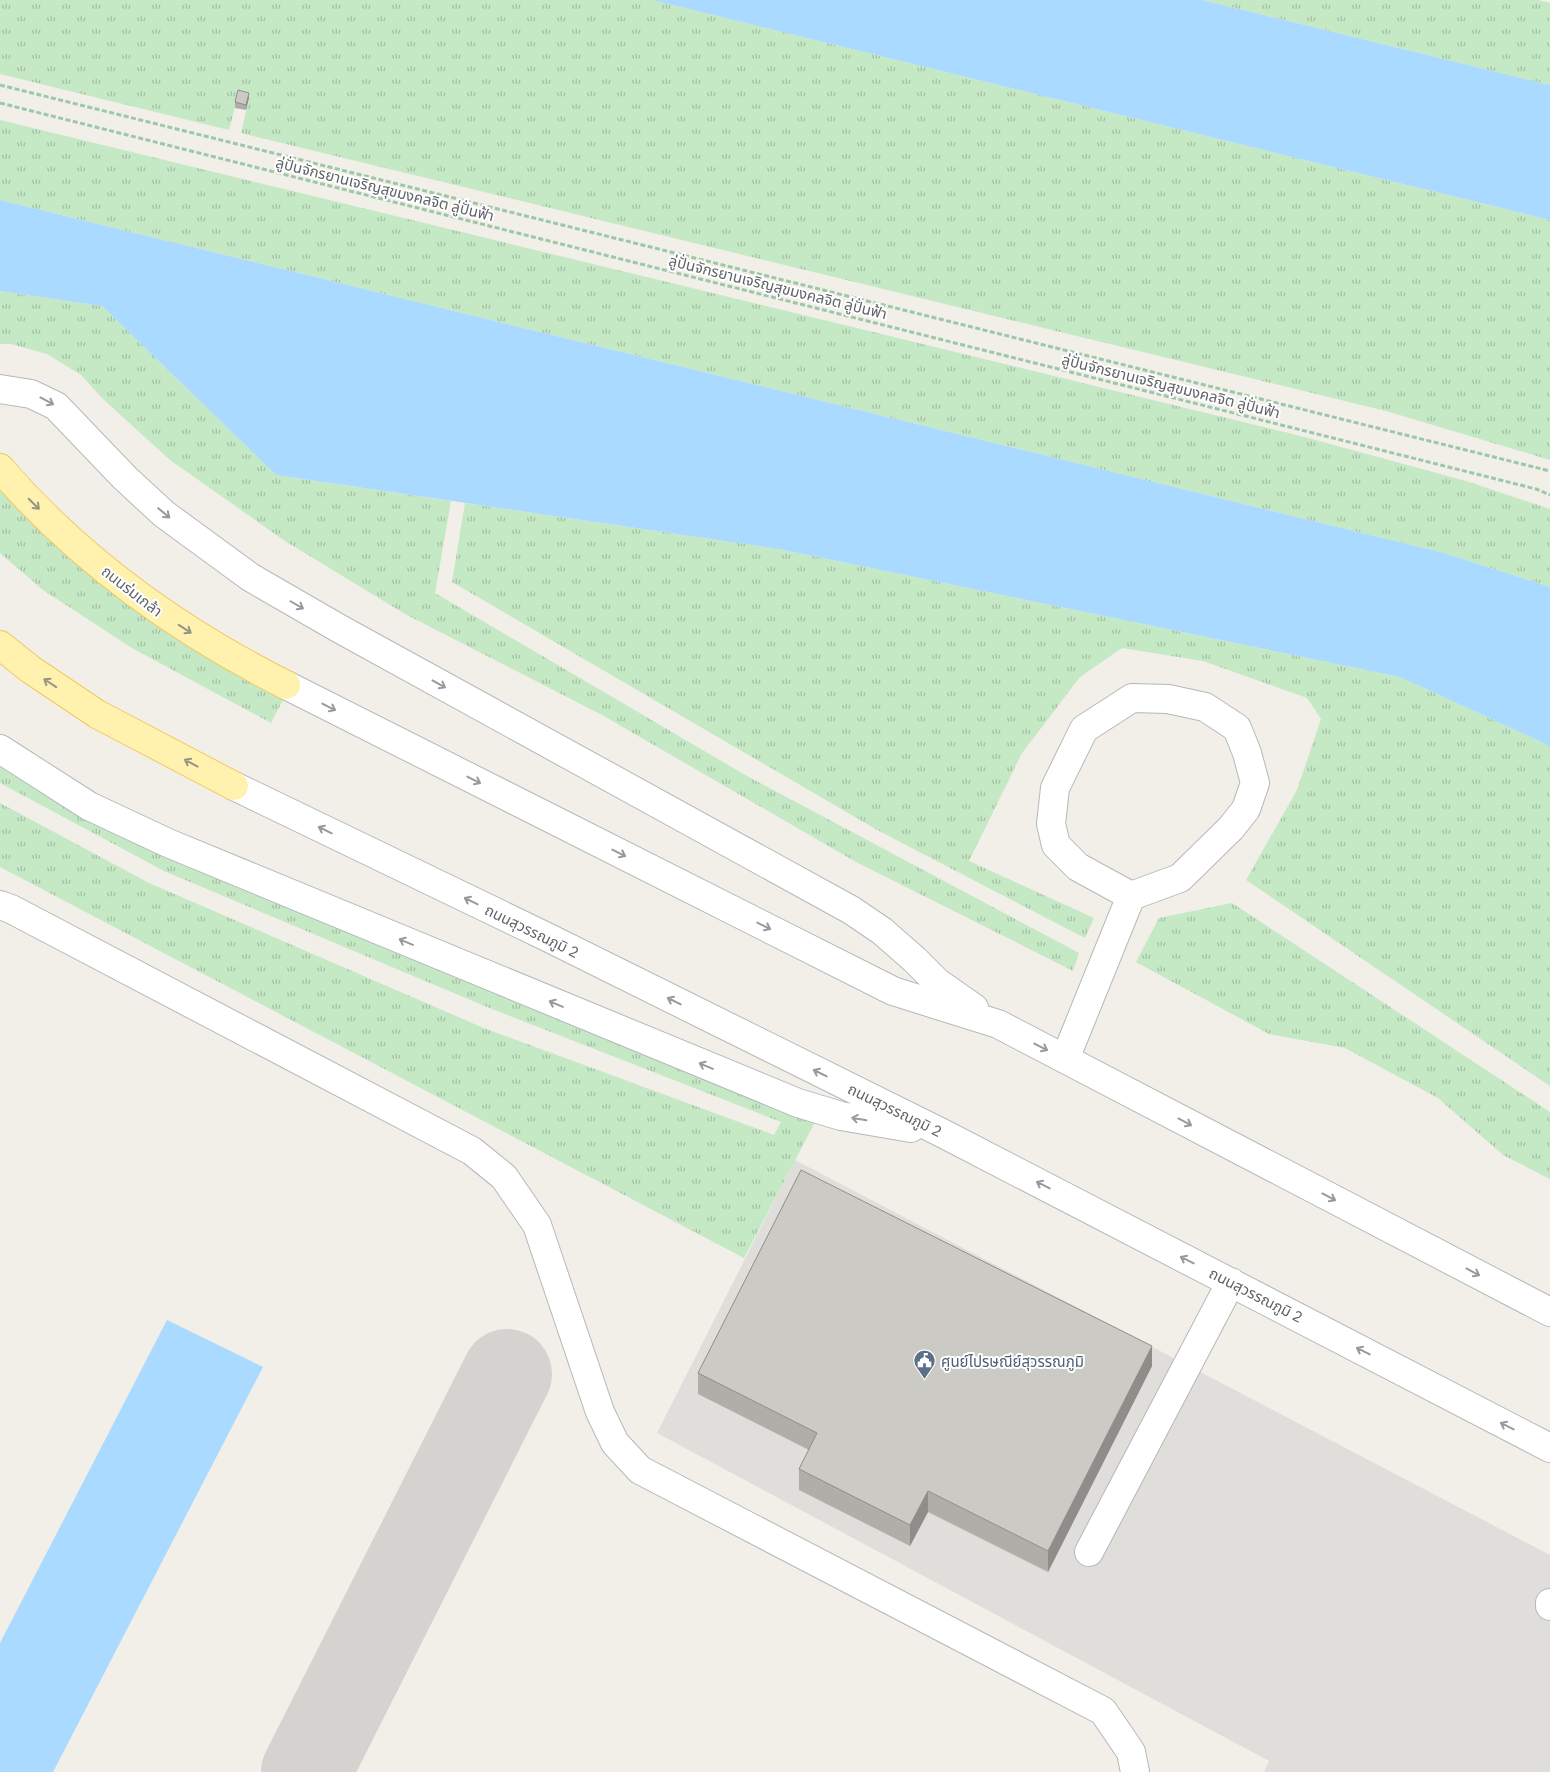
<svg xmlns="http://www.w3.org/2000/svg" width="1550" height="1772" viewBox="0 0 1550 1772" font-family="'IBM Plex Sans','Noto Sans Thai',sans-serif">
<style>
.industrial{fill:#e0deda}
.grass{fill:url(#grass-tufts)}
.water{fill:#aadaff}
.lines{fill:none;stroke-linecap:round;stroke-linejoin:round}
.taxiway{stroke:#d4d3d0;stroke-width:90}
.minor-casing{stroke:#b5b8bc;stroke-width:30}
.major-casing{stroke:#f2c960;stroke-width:30}
.path{stroke:#9cc7a9;stroke-width:3;stroke-dasharray:5 2.5;stroke-linecap:butt}
.minor{stroke:#fff;stroke-width:28}
.major{stroke:#fff2af;stroke-width:28}
.wall{fill:#afaea9}
.shaded-wall{fill:#8f8d8a}
.building{fill:#cccac5;stroke:#8f8d8a}
.oneway{stroke:#979a9d}
.oneway2{stroke:#979581}
.labels{text-anchor:middle;dominant-baseline:central;stroke-width:4;stroke-linejoin:round;paint-order:stroke}
.street-label{font-size:15px;fill:#5f6368;stroke:#fff}
.service-label{font-size:15px;fill:#4e5e75;stroke:#fff;text-anchor:start}
</style>
<defs>
<pattern id="grass-tufts" width="24" height="20" patternUnits="userSpaceOnUse" patternTransform="scale(1.25)"><rect width="24" height="20" fill="#c5e8c5"/><path d="M3 7l-1-3M5 7V3M7 7l1-3M15 17l-1-3M17 17v-4M19 17l1-3" fill="none" stroke="#a3c0a4"/></pattern>
</defs>
<rect width="100%" height="100%" fill="#f1efe8"/>
<path class="industrial" d="M795 1160 1550 1555V1772H1264L1269 1761 657 1433Z"/>
<path class="grass" d="M0 0H652L1550 220V460L1386 411 241 133 249 99 238 95 229 130 0 74Z
M1202 0H1538L1550 3V85Z
M0 120 1297 435 1466 481 1550 509V587L1444 553 0 200Z
M0 291 102 306 276 475 451 501 435 593 747 776 1079 953 1073 971 856 862 602 715 405 614 285 541 170 460 103 399 81 375 47 354 11 344H0Z
M0 491 82 567 284 698 271 723 132 648 43 590 0 553Z
M465 503 779 549 1400 677 1550 746V1086L1246 880 1297 790 1321 719 1307 698 1203 661 1122 648 1080 677 1022 753 969 861 1094 918 1085 938 879 831 452 582Z
M0 758 815 1122 744 1258 0 867V803L149 883 486 1029 774 1135 781 1122 487 1007 164 871 0 783Z
M1232 903 1550 1112V1179L1503 1155 1438 1098 1345 1048 1269 1034 1136 962 1159 918Z"/>
<path class="water" d="M652 0H1202L1550 85V220Z
M0 200 1444 553 1550 587V746L1400 677 779 549 276 475 102 306 0 291Z
M167 1320 263 1367 53 1772H0V1643Z"/>
<g class="lines">
<path class="taxiway" d="M306 1772 507 1374"/>
<defs>
<path id="minor" d="M0 389 31 394 56 406 125 478 164 514 250 577 340 629 851 910 882 931 914 959 937 982 974 1008
M286 685 893 991 998 1024 1550 1312
M0 749 89 806 168 843 798 1103 841 1116 911 1128
M234 786 547 937 942 1133 1550 1448
M0 905 11 909 472 1151 504 1177 537 1225 600 1412 615 1443 640 1470 1103 1711 1131 1752 1135 1772
M1065 1059 1131 896 1078 867 1056 845 1051 824 1055 788 1084 729 1132 698 1168 699 1205 707 1237 728 1247 753 1255 783 1246 809 1231 828 1180 878 1131 896
M1089 1552 1231 1282
M1550 1603V1606"/>
<path id="major" d="M0 468C80 561 177 630 286 685
M0 645 30 669 97 714 234 786"/>
</defs>
<use href="#minor" class="minor-casing"/>
<use href="#major" class="major-casing"/>
<path class="path" d="M0 85 1550 471
M0 103 1536 489 1550 495"/>
<use href="#minor" class="minor"/>
<use href="#major" class="major"/>
</g>
<path class="wall" d="M249 98 246 110 235 108V102Z
M1152 1366 1048 1572 928 1512 910 1546 799 1490V1469L809 1450 698 1394V1373Z"/>
<path class="shaded-wall" d="M249 93V98L246 110V105Z
M1152 1346V1366L1048 1572V1551Z
M928 1491V1512L910 1546V1525Z"/>
<path class="building" d="M238 90 249 93 246 105 235 102Z
M801 1170 1152 1346 1048 1551 928 1491 910 1525 799 1469 817 1433 698 1373Z"/>
<defs><path id="oneway-shaft" d="M-6 0H5M1.5-3L5.5 0L1.5 3" fill="none" stroke-width="1.6" stroke-linecap="round" stroke-linejoin="round" transform="scale(1.25)"/></defs>
<g class="oneway">
<use href="#oneway-shaft" transform="translate(47 401) rotate(28)"/>
<use href="#oneway-shaft" transform="translate(164 513) rotate(40)"/>
<use href="#oneway-shaft" transform="translate(297 605) rotate(30)"/>
<use href="#oneway-shaft" transform="translate(439 684) rotate(29)"/>
<use href="#oneway-shaft" transform="translate(329 707) rotate(27)"/>
<use href="#oneway-shaft" transform="translate(474 780) rotate(27)"/>
<use href="#oneway-shaft" transform="translate(325 830) rotate(-154)"/>
<use href="#oneway-shaft" transform="translate(619 853) rotate(27)"/>
<use href="#oneway-shaft" transform="translate(471 901) rotate(-154)"/>
<use href="#oneway-shaft" transform="translate(764 926) rotate(27)"/>
<use href="#oneway-shaft" transform="translate(406 942) rotate(-157)"/>
<use href="#oneway-shaft" transform="translate(674 1001) rotate(-154)"/>
<use href="#oneway-shaft" transform="translate(556 1004) rotate(-157)"/>
<use href="#oneway-shaft" transform="translate(1041 1047) rotate(27)"/>
<use href="#oneway-shaft" transform="translate(706 1066) rotate(-157)"/>
<use href="#oneway-shaft" transform="translate(820 1073) rotate(-154)"/>
<use href="#oneway-shaft" transform="translate(859 1119) rotate(-170)"/>
<use href="#oneway-shaft" transform="translate(1185 1122) rotate(28)"/>
<use href="#oneway-shaft" transform="translate(1043 1185) rotate(-153)"/>
<use href="#oneway-shaft" transform="translate(1329 1197) rotate(28)"/>
<use href="#oneway-shaft" transform="translate(1187 1260) rotate(-153)"/>
<use href="#oneway-shaft" transform="translate(1473 1272) rotate(28)"/>
<use href="#oneway-shaft" transform="translate(1363 1351) rotate(-153)"/>
<use href="#oneway-shaft" transform="translate(1507 1426) rotate(-153)"/>
</g>
<g class="oneway2">
<use href="#oneway-shaft" transform="translate(34 504) rotate(45)"/>
<use href="#oneway-shaft" transform="translate(185 629) rotate(33)"/>
<use href="#oneway-shaft" transform="translate(50 683) rotate(-146)"/>
<use href="#oneway-shaft" transform="translate(191 763) rotate(-152)"/>
</g>
<defs>
<symbol id="civic-pin" viewBox="-11 -11 22 30"><path d="M0 17L-7.5 6A9.5 9.5 0 1 1 7.5 6Z" fill="#5c6f8a" stroke="#fff"/><path d="M-.6-6.5H3V-4.5H.6V-3L4-1V1h2V6H-6V1h2V-1L-.6-3ZM-1.2 2.5V6h2.4V2.5Z" fill="#fff"/></symbol>
</defs>
<g fill-rule="evenodd">
<use href="#civic-pin" x="912" y="1348" width="25" height="34"/>
</g>
<g class="labels">
<g class="street-label">
<text transform="translate(385 189) rotate(14)">ลู่ปั่นจักรยานเจริญสุขมงคลจิต ลู่ปั่นฟ้า</text>
<text transform="translate(778 287) rotate(14)">ลู่ปั่นจักรยานเจริญสุขมงคลจิต ลู่ปั่นฟ้า</text>
<text transform="translate(1171 386) rotate(14)">ลู่ปั่นจักรยานเจริญสุขมงคลจิต ลู่ปั่นฟ้า</text>
<text transform="translate(132 591) rotate(38)">ถนนร่มเกล้า</text>
<text transform="translate(532 931) rotate(26)">ถนนสุวรรณภูมิ 2</text>
<text transform="translate(895 1110) rotate(26)">ถนนสุวรรณภูมิ 2</text>
<text transform="translate(1256 1295) rotate(27)">ถนนสุวรรณภูมิ 2</text>
</g>
<g class="service-label">
<text x="941" y="1361">ศูนย์ไปรษณีย์สุวรรณภูมิ</text>
</g>
</g>
</svg>
